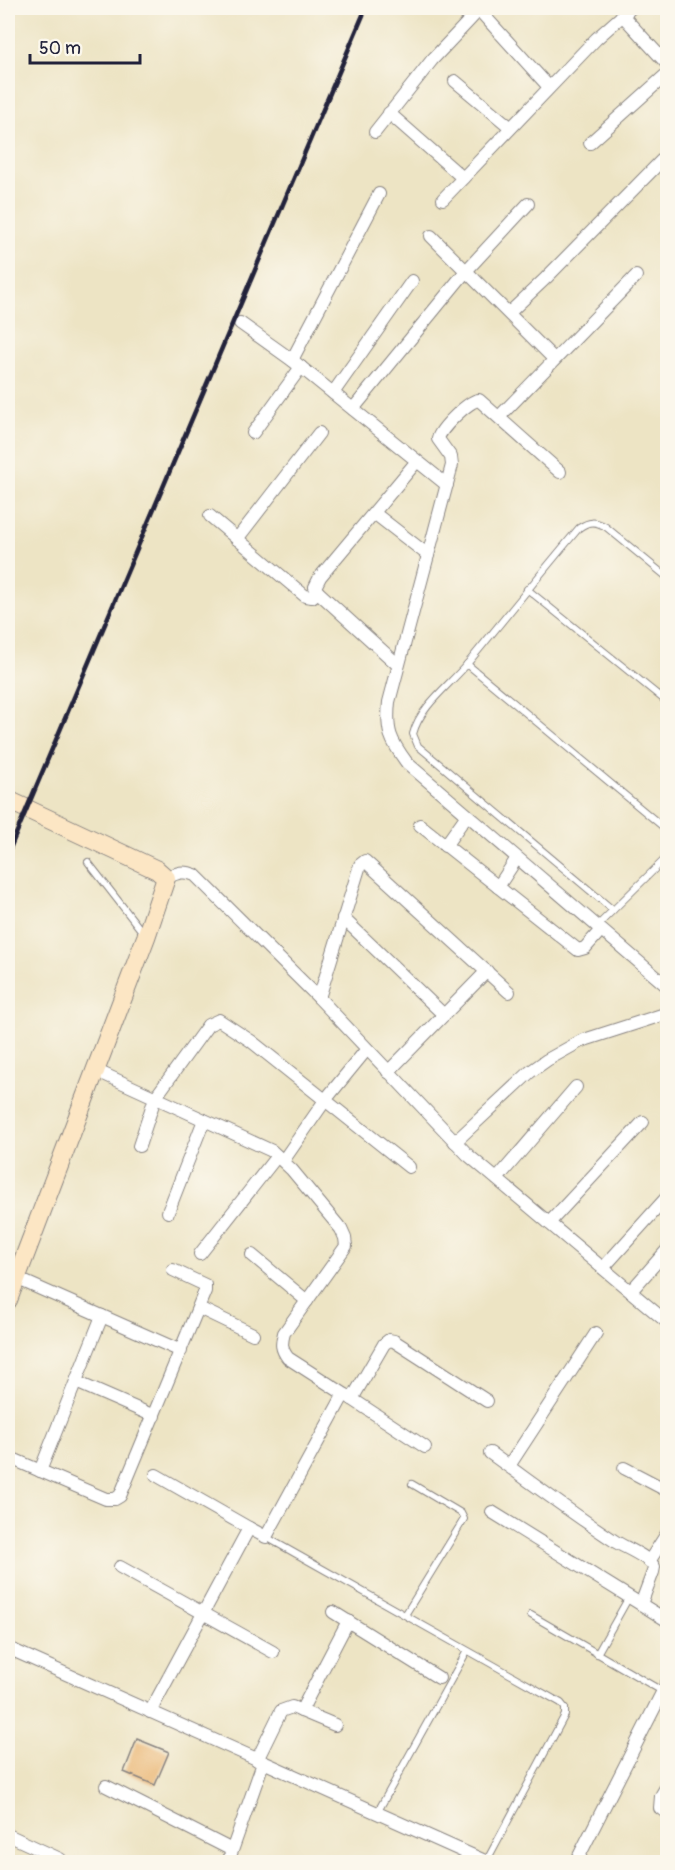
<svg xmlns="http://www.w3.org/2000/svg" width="675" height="1870" viewBox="0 0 675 1870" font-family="Pangolin,sans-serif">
  <rect width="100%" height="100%" fill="#fbf7ec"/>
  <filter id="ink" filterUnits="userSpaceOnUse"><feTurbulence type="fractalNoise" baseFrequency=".0167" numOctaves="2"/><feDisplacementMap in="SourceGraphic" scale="12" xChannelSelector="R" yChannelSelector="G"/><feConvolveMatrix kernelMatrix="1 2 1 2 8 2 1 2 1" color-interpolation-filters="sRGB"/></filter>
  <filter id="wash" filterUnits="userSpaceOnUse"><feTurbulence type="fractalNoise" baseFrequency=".008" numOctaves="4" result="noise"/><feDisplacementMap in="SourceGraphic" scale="24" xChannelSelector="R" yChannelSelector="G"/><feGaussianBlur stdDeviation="1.35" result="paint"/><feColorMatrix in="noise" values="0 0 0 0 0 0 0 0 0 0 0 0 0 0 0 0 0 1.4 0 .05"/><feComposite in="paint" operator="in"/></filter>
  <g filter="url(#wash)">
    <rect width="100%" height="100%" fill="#ede4c4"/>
    <g id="blocks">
      <polygon fill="#e9b26d" points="137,1739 169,1752 155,1785 124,1772"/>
    </g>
  </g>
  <g filter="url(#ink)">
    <use href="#blocks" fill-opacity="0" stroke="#888380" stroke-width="1.5"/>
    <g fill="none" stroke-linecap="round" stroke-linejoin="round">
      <g stroke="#888380" stroke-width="8">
        <g id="service">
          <polyline points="527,589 668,703"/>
          <polyline points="467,664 668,831"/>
          <polyline points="88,862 144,934"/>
          <path d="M613,910l-195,-164 -5,-12c7,-28 37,-49 55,-71 37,-45 73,-90 111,-135 10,-7 16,-7 27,-1l62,51"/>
          <polyline points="597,926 668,856"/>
          <polyline points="266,1537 561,1703 565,1708 565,1715 486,1862"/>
          <polyline points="405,1615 464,1519 461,1513 412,1484"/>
          <polyline points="531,1615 662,1691"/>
          <polyline points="597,1654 629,1597"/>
          <polyline points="377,1813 467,1651"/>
        </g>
      </g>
      <g stroke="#888380" stroke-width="14">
        <g id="minor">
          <polyline points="479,10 549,87"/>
          <polyline points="622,15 668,65"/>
          <polyline points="455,81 510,127"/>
          <polyline points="389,113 463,178"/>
          <polyline points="375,132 432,60 481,8"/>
          <polyline points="590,143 668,73"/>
          <polyline points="443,199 596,39 631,8"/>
          <polyline points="431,236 554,359"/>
          <polyline points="509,313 546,278 668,154"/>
          <polyline points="240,323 292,360 447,485"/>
          <polyline points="292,360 379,194"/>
          <polyline points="333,393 412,281"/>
          <polyline points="353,409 466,271 528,204"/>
          <polyline points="499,417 636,276"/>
          <polyline points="253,433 301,367"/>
          <path d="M560,472l-81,-72c-10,0 -39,29 -41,39l13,18 1,8 -63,237c-3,29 1,38 18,61l261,224"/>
          <polyline points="374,513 428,555"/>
          <polyline points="210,516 305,596 312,597 318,592"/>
          <polyline points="237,539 319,433"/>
          <polyline points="398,665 318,592 315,587 320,577 417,461"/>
          <polyline points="420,825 578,950 585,948 601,930"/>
          <polyline points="445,846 467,815"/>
          <path d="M166,878c11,-5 17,-8 29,-3l124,123 149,157 200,168"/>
          <polyline points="498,887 517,858"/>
          <polyline points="343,918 444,1015"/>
          <polyline points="319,998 360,865 365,861 509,992"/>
          <path d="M95,1070l177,81 20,19 49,59 4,9 1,8 -62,87c-3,11 -3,16 4,25l56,36 -78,143 -17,-9 -99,184"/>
          <polyline points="388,1072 487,971"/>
          <polyline points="455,1142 530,1072 547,1060 581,1041 668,1013"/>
          <polyline points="139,1146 155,1098 208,1025 219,1020 251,1041 409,1167"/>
          <polyline points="283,1161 326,1099 367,1049"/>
          <polyline points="497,1179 576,1087"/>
          <polyline points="168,1212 204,1120"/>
          <polyline points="549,1223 643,1122"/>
          <polyline points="200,1254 277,1156"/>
          <polyline points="252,1255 307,1301"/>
          <polyline points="603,1268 668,1196"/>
          <polyline points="16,1278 181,1351"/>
          <polyline points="631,1291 668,1249"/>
          <polyline points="199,1308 253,1334"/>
          <polyline points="76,1382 154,1416"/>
          <polyline points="346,1395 425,1447"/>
          <polyline points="352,1399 384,1344 389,1340 394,1341 487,1401"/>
          <path d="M490,1453c42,30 83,61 126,89 10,6 33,15 38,25l-1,5 -12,32"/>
          <polyline points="8,1457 106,1499 115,1499 120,1496 205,1291 205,1285 173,1270"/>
          <polyline points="509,1466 596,1333"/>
          <polyline points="624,1468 668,1491"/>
          <polyline points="40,1471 102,1316"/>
          <polyline points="156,1475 249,1528"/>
          <polyline points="492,1512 668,1621"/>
          <polyline points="650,1560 668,1532"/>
          <polyline points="120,1567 273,1652"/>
          <polyline points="333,1612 439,1678"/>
          <polyline points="8,1648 487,1862"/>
          <polyline points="301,1711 348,1621"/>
          <polyline points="257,1760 281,1711 292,1707 335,1725"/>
          <polyline points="668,1784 661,1796 660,1808 668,1814"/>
          <polyline points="106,1786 232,1850"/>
          <polyline points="8,1835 60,1859"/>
          <polyline points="228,1862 263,1763"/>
          <polyline points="576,1862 668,1681"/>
        </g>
      </g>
      <g stroke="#888380" stroke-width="20">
        <polyline id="secondary" points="8,800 157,870 166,878 146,937 8,1300"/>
      </g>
      <use href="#service" stroke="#fff" stroke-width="6"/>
      <use href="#minor" stroke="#fff" stroke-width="12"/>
      <use href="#secondary" stroke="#fce6c4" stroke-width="18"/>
      <polyline stroke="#22223b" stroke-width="4.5" points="8,853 366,8"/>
    </g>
  </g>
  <rect width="675" height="1870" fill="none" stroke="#fbf7ec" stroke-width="30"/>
  <path d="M30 54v9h110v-9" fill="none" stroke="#22223b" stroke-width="3"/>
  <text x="39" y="54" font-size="18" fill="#22223b" stroke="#fbf7ec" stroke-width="4.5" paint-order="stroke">50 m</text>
</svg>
